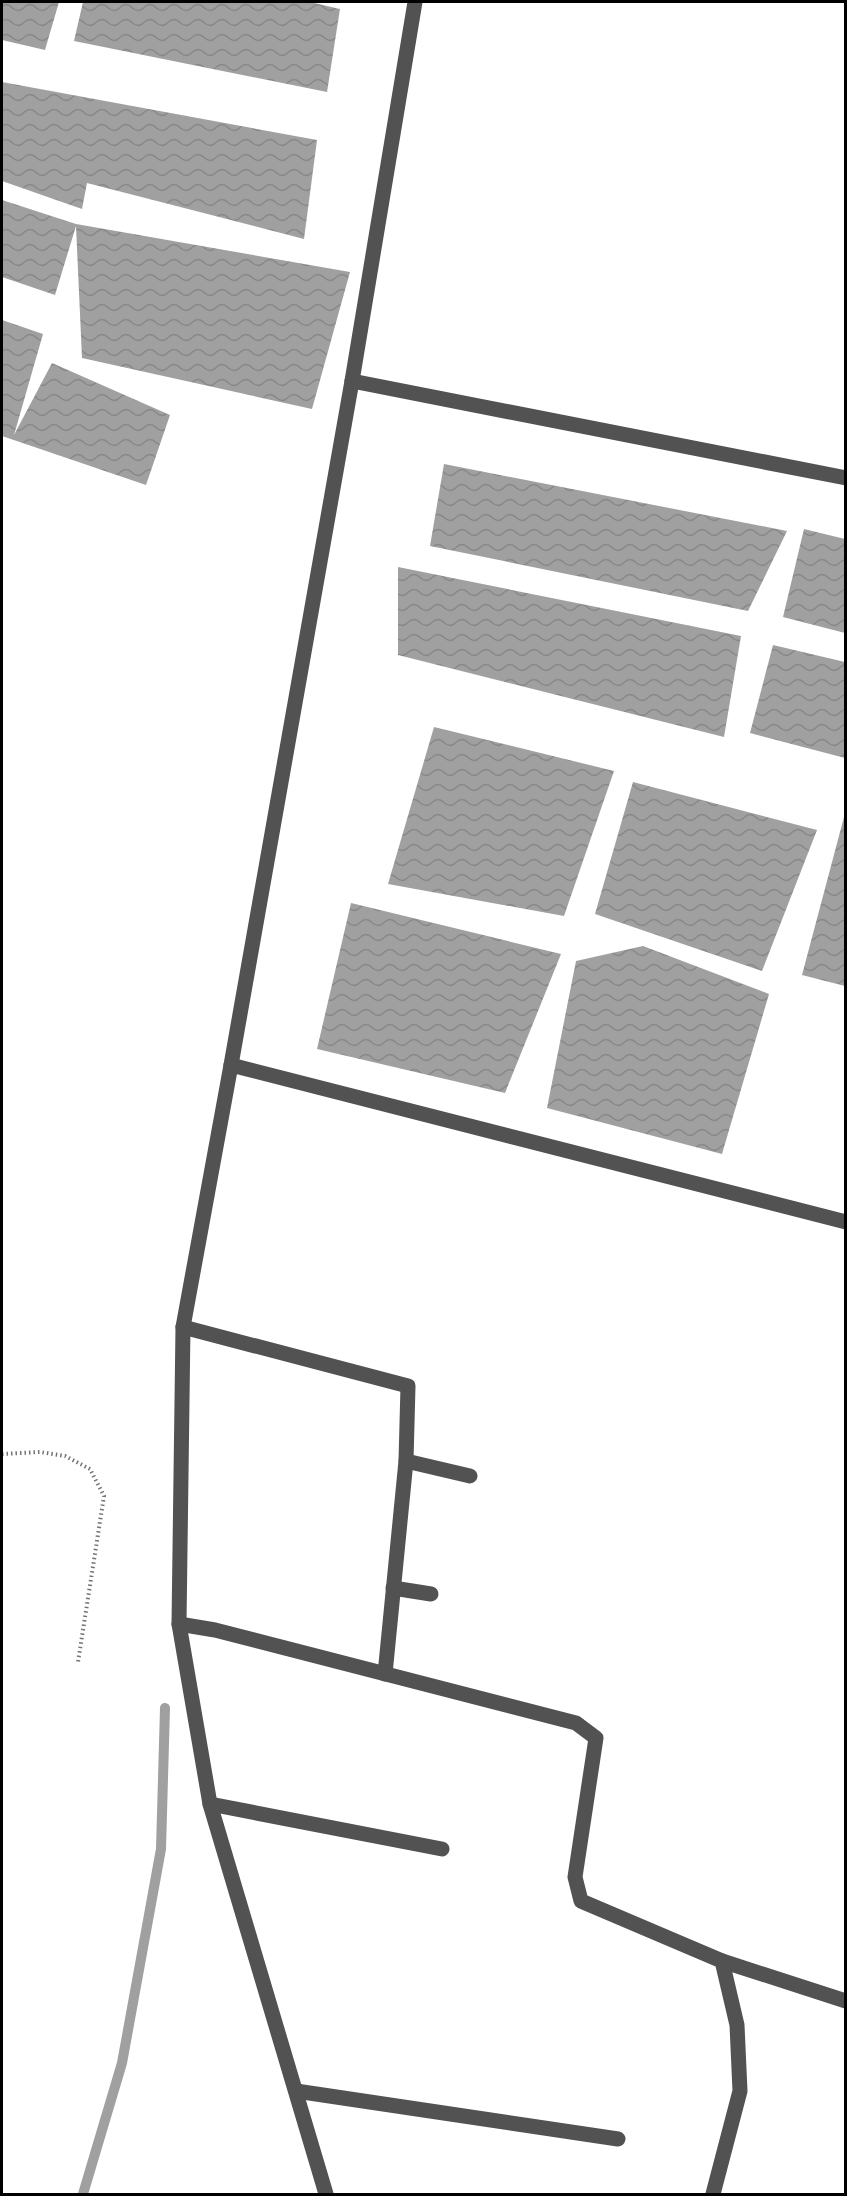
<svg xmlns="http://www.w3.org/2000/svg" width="847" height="2196" viewBox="0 0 847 2196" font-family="Montserrat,sans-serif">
  <defs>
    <pattern id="water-waves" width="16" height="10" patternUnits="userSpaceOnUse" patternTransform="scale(1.5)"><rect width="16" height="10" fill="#a0a0a0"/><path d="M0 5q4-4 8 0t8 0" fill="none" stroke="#888"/></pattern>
  </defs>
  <rect width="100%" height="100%" fill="#fff"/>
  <g fill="url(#water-waves)">
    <polygon points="2,2 59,2 45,50 2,40"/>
    <polygon points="83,2 310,2 340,9 327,92 74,41"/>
    <polygon points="2,82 317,140 304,239 87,183 82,209 2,181"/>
    <polygon points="2,200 76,224 350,272 312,409 82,358 76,226 55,295 2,277"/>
    <polygon points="2,320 43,334 14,435 52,363 170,415 146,485 2,436"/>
    <polygon points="444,464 787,531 748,611 430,546"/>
    <polygon points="804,529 845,539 845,633 783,617"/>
    <polygon points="398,567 741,636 724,737 398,655"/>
    <polygon points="773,645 845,662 845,758 750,733"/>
    <polygon points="434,727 614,771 564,916 388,884"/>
    <polygon points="633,782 817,830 762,971 595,914"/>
    <polygon points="844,817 846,817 845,986 802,975"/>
    <polygon points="351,903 561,954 505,1093 317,1049"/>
    <polygon points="643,946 769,994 722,1154 547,1108 576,961"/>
  </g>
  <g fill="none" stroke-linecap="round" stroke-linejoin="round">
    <polyline stroke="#a0a0a0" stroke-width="10" points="83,2194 122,2063 161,1849 165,1708"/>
    <polyline stroke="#747474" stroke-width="4" stroke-dasharray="1.5 3" stroke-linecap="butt" points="2,1454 40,1452 65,1456 90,1469 104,1496 78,1662"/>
    <g stroke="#525252" stroke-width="15">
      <polyline points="352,381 846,478"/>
      <polyline points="231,1065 846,1222"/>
      <polyline points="183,1327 408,1386 406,1461 385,1674"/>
      <polyline points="406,1461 470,1476"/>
      <polyline points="393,1588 431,1594"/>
      <polyline points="179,1624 215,1630 576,1723 596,1738 575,1877 581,1901 722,1961 737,2025 740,2091 713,2194"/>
      <polyline points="210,1804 442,1849"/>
      <polyline points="722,1961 846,2001"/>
      <polyline points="296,2091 618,2139"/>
      <polyline points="326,2194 210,1804 179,1624 183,1327 231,1065 352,381 415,2"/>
    </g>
  </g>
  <rect width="847" height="2196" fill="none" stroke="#000000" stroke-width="6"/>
</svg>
